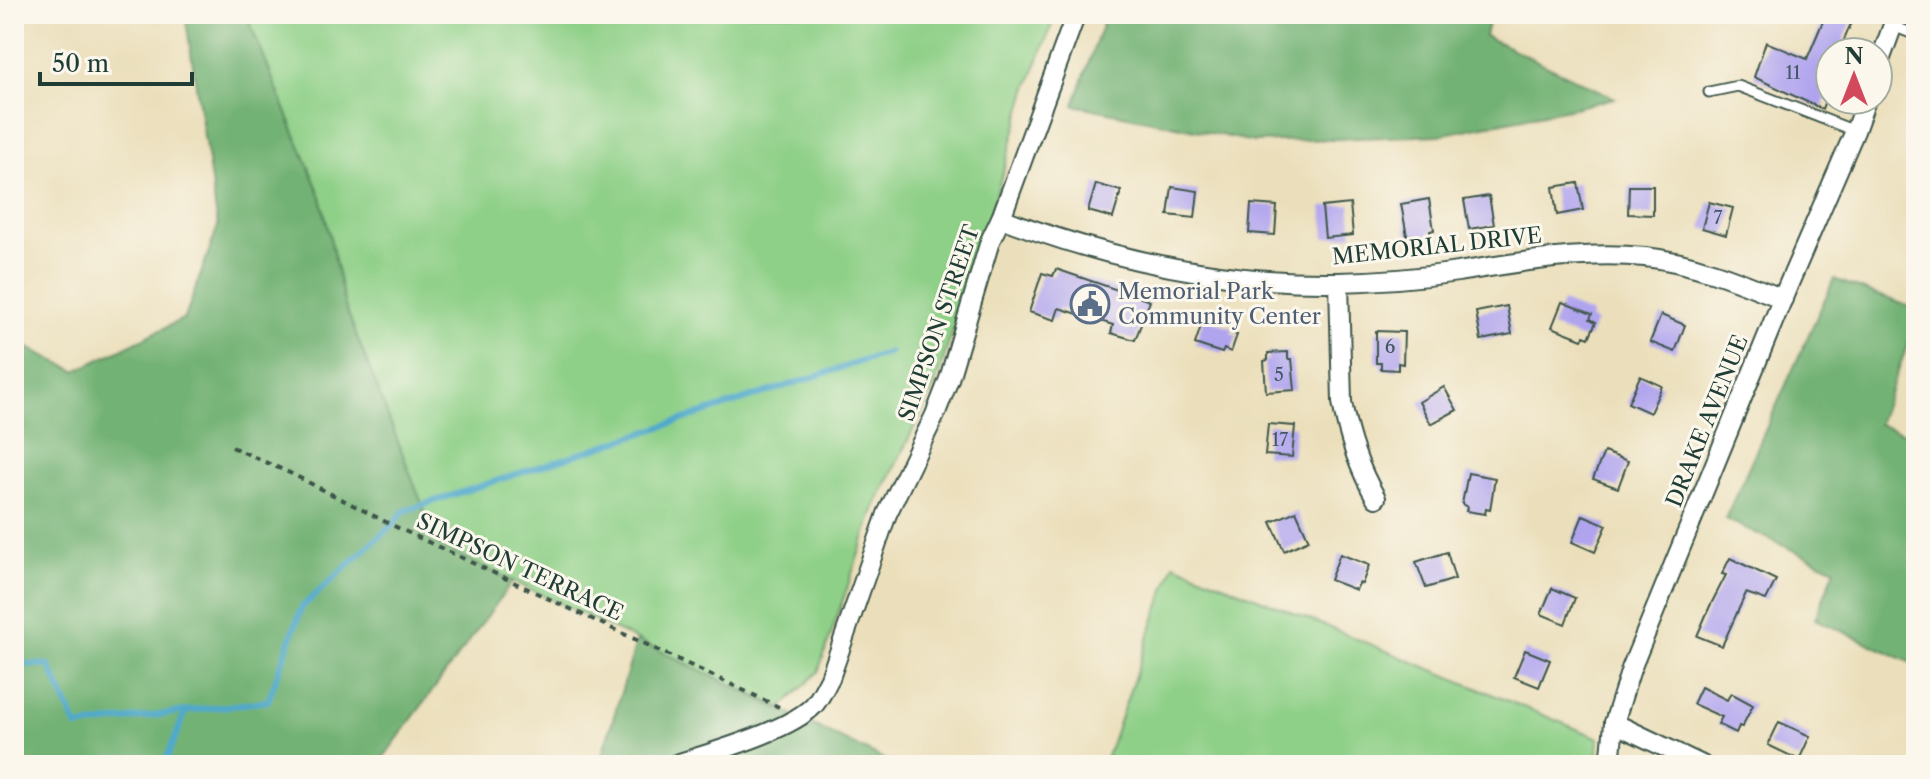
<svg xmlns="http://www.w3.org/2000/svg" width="1930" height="779" viewBox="0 0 1930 779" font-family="'Libre Caslon Text',serif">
  <rect width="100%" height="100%" fill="#fbf7ec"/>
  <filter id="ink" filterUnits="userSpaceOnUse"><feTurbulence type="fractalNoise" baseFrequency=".0125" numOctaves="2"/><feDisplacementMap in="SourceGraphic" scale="16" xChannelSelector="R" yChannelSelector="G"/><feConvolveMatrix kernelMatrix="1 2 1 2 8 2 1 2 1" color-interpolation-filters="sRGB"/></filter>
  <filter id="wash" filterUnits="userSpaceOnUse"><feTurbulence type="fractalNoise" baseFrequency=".006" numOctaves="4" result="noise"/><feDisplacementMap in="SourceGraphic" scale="32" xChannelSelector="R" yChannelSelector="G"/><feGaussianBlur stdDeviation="1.8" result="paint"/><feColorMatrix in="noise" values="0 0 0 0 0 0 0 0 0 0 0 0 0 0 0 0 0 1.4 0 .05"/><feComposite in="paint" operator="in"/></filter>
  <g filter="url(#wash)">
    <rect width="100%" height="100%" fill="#ebdfbb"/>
    <g fill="#8fd088" stroke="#57865e" stroke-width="2">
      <polygon points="246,14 1056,14 1027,90 983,239 935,385 875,507 818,672 781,708 438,546 345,306 321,197"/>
      <polygon points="1174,564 1599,738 1597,765 1104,765"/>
    </g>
    <g fill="#73b274" stroke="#497854" stroke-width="2">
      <polygon points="185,14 246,14 321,197 345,306 438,545 513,581 378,765 14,765 14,341 76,371 185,318 218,226"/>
      <polygon points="1106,14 1490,14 1485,36 1615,98 1573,108 1439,135 1254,142 1074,105"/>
      <polygon points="1834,279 1916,309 1916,322 1878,424 1916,437 1916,665 1815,619 1835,569 1725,519"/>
      <polygon points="637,640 896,765 599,765"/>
    </g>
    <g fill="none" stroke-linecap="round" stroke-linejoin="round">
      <g stroke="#4fa9cc" stroke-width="6">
        <polyline points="14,664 49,665 77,727 186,711 164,765"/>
        <polyline points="186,711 268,701 302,607 392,525 404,511 890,352"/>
      </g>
    </g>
    <g id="blocks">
      <g fill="#b0a4ee">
        <polygon points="1826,14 1855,14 1839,52 1830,52 1830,86 1822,109 1754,77 1766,42 1807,59"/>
        <polygon points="1578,183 1583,210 1557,215 1553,187"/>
        <polygon points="1096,184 1121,191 1113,218 1088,211"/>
        <polygon points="1629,186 1653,186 1653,215 1628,214"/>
        <polygon points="1172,187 1198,191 1195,218 1168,215"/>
        <polygon points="1489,196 1494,225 1469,229 1464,200"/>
        <polygon points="1429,199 1434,230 1430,231 1431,237 1414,240 1412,235 1407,236 1401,204"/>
        <polygon points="1709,202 1733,208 1726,235 1702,228"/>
        <polygon points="1251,204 1277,206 1275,235 1249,233"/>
        <polygon points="1350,204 1353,235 1325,238 1322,207"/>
        <polygon points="1056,269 1150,301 1135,340 1111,333 1113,325 1059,308 1055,320 1029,312 1042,273 1053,276"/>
        <polygon points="1562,302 1592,314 1590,319 1596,322 1589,338 1584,336 1582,339 1552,327"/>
        <polygon points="1507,306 1512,334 1481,340 1476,312"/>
        <polygon points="1661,315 1685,325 1675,352 1650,342"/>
        <polygon points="1204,317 1233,328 1231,333 1237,335 1231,352 1224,349 1222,353 1195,344"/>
        <polygon points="1376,331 1404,332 1403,364 1398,363 1398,370 1381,369 1381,363 1376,363"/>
        <polygon points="1288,352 1288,359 1292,359 1295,390 1266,392 1264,361 1268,360 1268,353"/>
        <polygon points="1640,376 1662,386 1650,413 1628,403"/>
        <polygon points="1444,387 1457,410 1431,424 1419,402"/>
        <polygon points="1268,424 1295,426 1292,457 1265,455"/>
        <polygon points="1604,452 1628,461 1618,488 1593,479"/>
        <polygon points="1468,473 1495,478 1490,510 1486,509 1485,514 1466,511 1467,507 1462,504"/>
        <polygon points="1296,511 1309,540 1284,551 1271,522"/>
        <polygon points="1583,515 1607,525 1595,552 1572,542"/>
        <polygon points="1447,552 1455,579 1426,588 1416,562"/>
        <polygon points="1340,554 1369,565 1362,584 1359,583 1356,590 1330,580"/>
        <polygon points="1730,558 1776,580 1766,600 1746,593 1722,646 1697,636 1710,606 1726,575 1722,574"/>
        <polygon points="1552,588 1575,598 1565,624 1541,614"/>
        <polygon points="1525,650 1550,660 1539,687 1514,677"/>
        <polygon points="1701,687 1727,700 1731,693 1753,705 1742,727 1739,726 1736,733 1718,724 1722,717 1693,704"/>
        <polygon points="1779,722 1810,736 1799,760 1768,745"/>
      </g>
    </g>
  </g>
  <g filter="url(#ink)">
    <use href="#blocks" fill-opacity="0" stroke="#3e5548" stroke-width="2"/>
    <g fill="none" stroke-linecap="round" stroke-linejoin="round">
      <g stroke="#3e5548" stroke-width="13">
        <g id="service">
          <polyline points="1893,26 1916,35"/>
          <polyline points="1709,92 1738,86 1855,131"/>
        </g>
      </g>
      <g stroke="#3e5548" stroke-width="22">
        <g id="minor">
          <polyline points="1878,66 1897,14"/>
          <path d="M1001,218c107,41 222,66 337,64 40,-1 81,-4 120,-10 62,-10 123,-21 187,-15 48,5 94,24 138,42"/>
          <path d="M1339,282l3,120c6,34 17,67 34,96"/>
          <polyline points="1614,723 1702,765"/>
          <path d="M674,765c35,-12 116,-34 140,-60 7,-8 11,-18 16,-27l57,-164 48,-99 14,-36 41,-138 11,-23 75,-204"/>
          <polyline points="1610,765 1614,723 1631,669 1787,288 1855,131 1866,100"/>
        </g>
      </g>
      <polyline stroke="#3e5548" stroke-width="4" stroke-dasharray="6 6" stroke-linecap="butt" points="232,447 292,474 392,525 779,707"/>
      <use href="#service" stroke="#fff" stroke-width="9"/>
      <use href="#minor" stroke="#fff" stroke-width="18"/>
    </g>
  </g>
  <defs>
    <g id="civic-ring" transform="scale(2)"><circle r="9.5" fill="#fbf7ec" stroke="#5c6f8a" stroke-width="1.5"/><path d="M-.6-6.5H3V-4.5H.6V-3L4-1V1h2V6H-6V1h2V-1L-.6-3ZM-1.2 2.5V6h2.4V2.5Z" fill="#5c6f8a"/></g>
  </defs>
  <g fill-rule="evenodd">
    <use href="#civic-ring" x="1090" y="304"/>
  </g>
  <g text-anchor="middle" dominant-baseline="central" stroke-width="6" stroke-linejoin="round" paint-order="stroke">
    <g font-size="18" fill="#435762">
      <text x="1793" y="73">11</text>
      <text x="1718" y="218">7</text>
      <text x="1390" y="347">6</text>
      <text x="1279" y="375">5</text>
      <text x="1280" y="440">17</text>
    </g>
    <g font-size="22" fill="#1f3d34" stroke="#fbf7ec">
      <text transform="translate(1437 246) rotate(-6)">MEMORIAL DRIVE</text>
      <text transform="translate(939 323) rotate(-71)">SIMPSON STREET</text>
      <text transform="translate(1707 421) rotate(-68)">DRAKE AVENUE</text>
      <text transform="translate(520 567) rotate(25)">SIMPSON TERRACE</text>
    </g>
    <g font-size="22" fill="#4e5e75" stroke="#fbf7ec" text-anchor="start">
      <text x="1118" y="291">Memorial Park<tspan x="1118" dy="25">Community Center</tspan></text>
    </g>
  </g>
  <rect width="1930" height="779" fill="none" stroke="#fbf7ec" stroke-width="48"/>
  <g transform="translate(1854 76)"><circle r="38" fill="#fbf7ec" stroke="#a3ada2" stroke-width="2"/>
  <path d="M0-6L14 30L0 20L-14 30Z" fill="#d1495b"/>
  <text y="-12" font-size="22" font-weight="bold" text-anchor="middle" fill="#1f3d34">N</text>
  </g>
  <path d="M40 72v12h152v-12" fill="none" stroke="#1f3d34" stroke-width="4"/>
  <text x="52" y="72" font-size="24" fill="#1f3d34" stroke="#fbf7ec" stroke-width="6" paint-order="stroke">50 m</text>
</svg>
